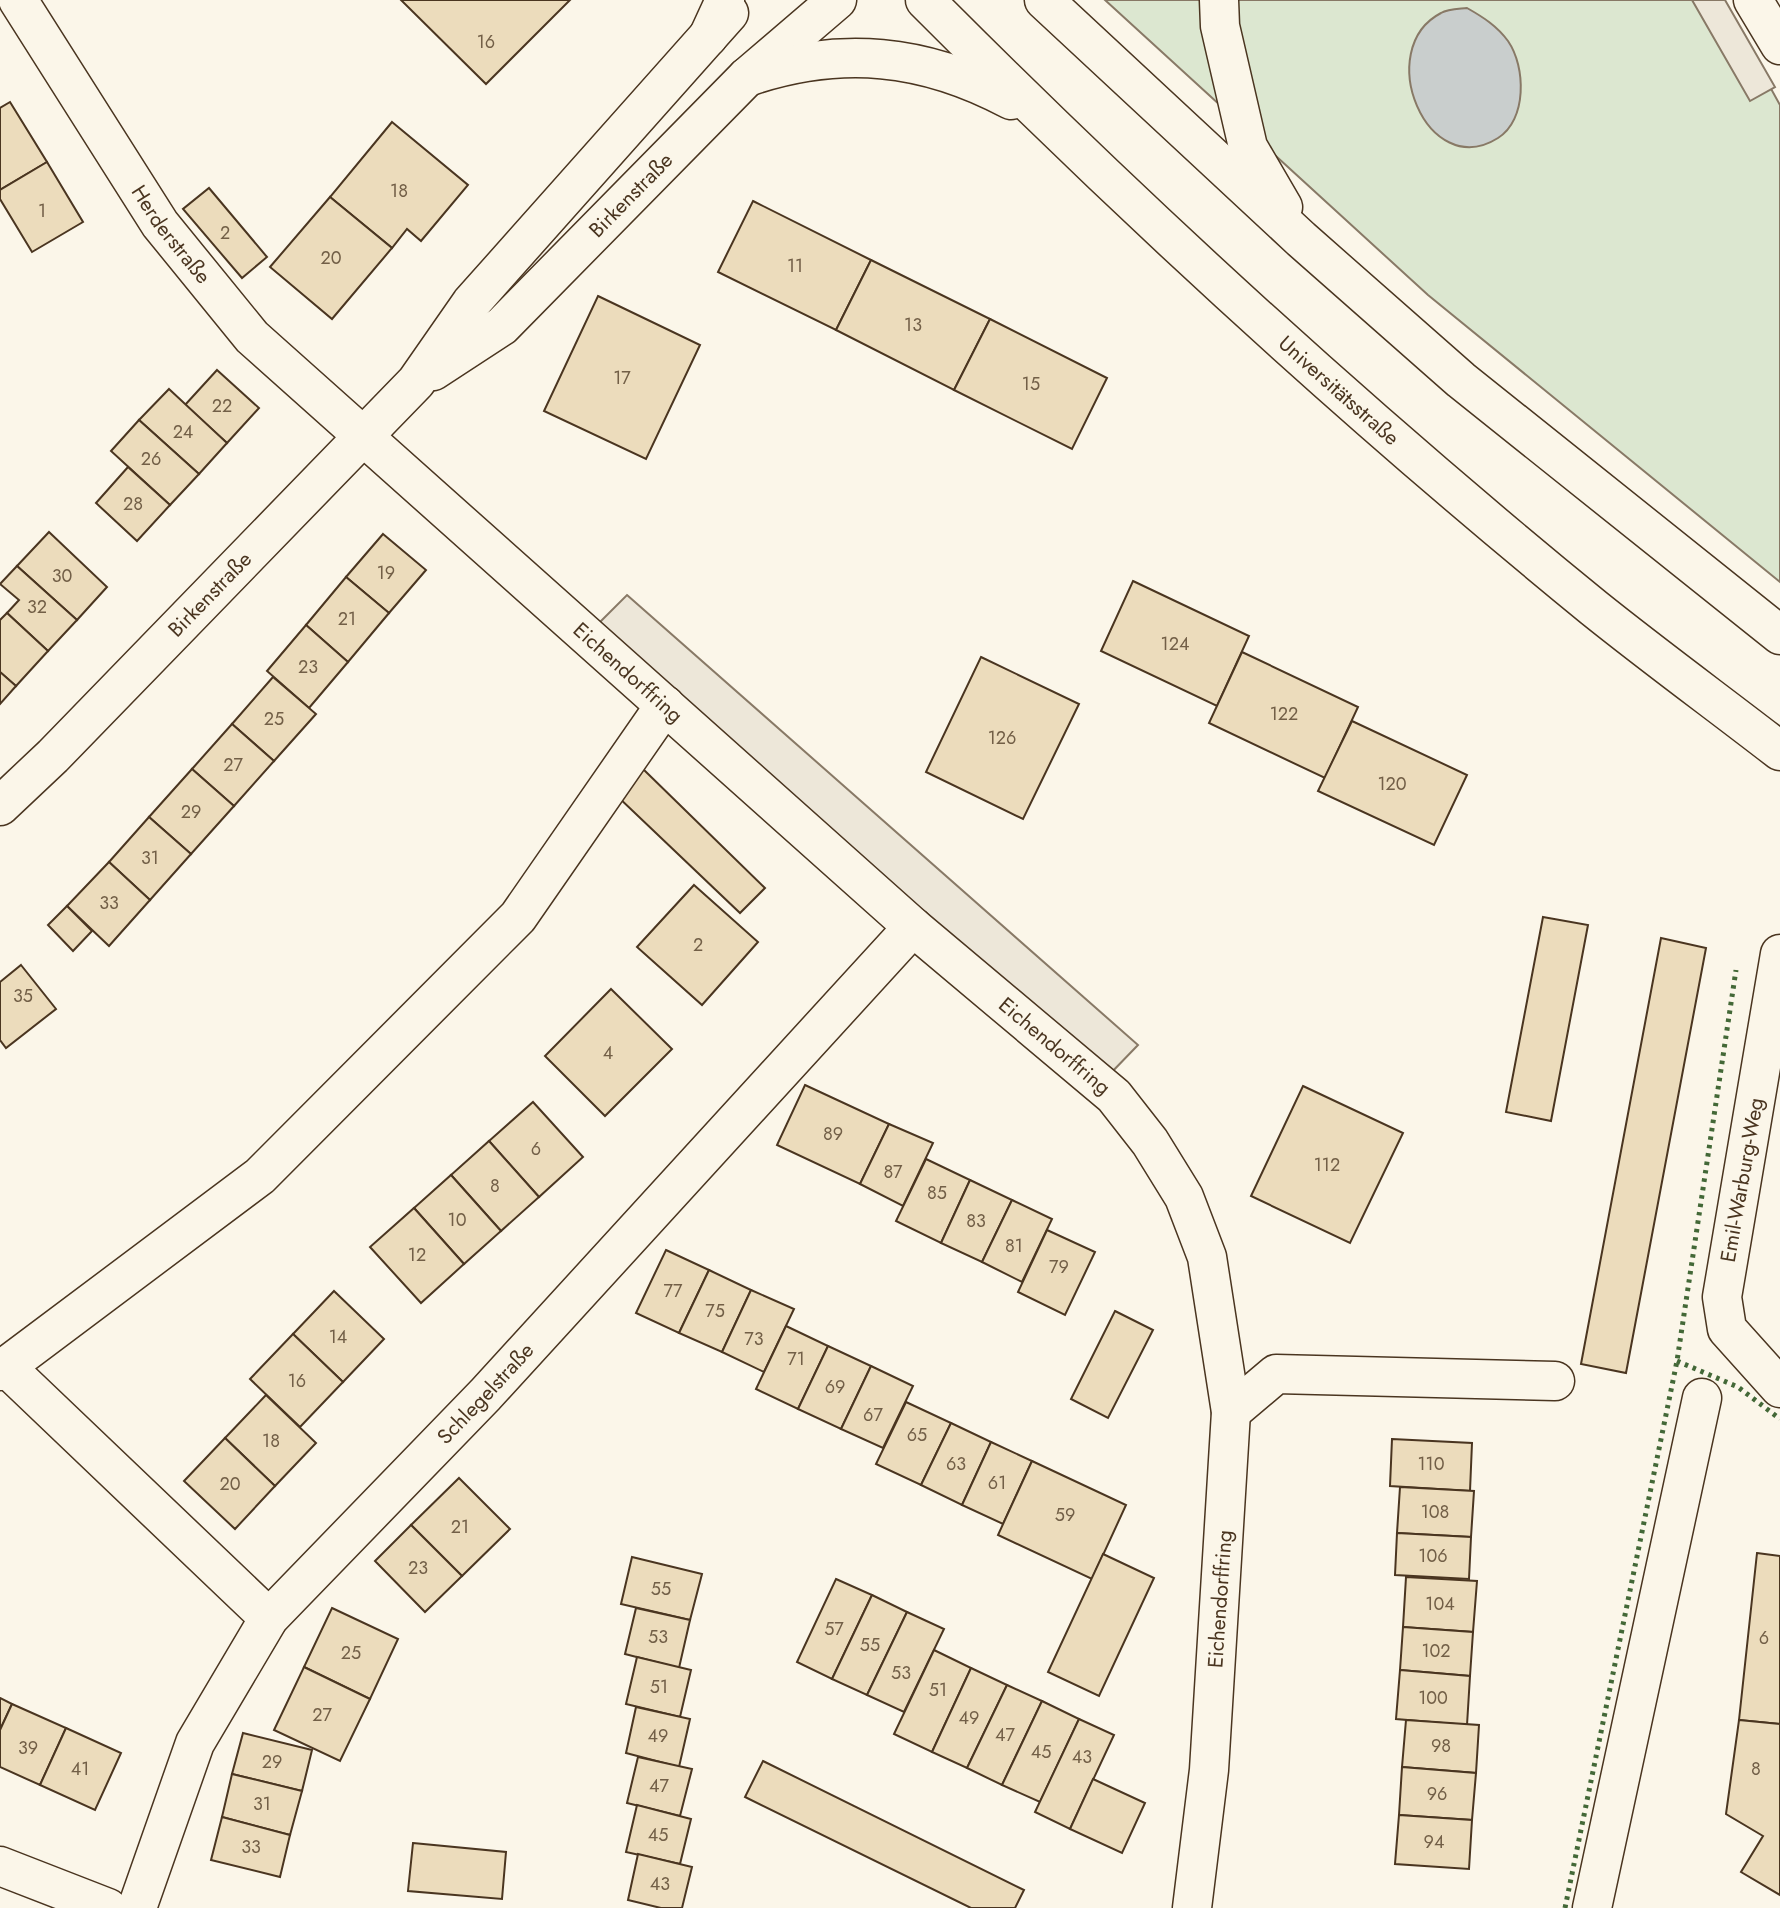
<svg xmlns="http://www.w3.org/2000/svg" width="1780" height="1908" viewBox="0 0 1780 1908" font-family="Jost,sans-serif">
  <rect width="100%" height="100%" fill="#fbf6e9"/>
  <polygon fill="#dce7d0" stroke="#887966" stroke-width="2" points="1105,0 1722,0 1780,105 1780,582 1428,295"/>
  <g fill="#ede7d9" stroke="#887966" stroke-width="2">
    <polygon points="1692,0 1725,0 1775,87 1750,101"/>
    <polygon points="627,595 1138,1045 1107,1077 596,626"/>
  </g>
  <path fill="#c9cecd" stroke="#887966" stroke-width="2" d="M1467,8c16,9 30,18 41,33 18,26 19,79 -10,97 -71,45 -126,-89 -57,-125 7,-4 18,-4 26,-5z"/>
  <g fill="#ecdcbc" stroke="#4a3520" stroke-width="2">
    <polygon points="401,0 570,0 486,84"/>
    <polygon points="10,102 47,162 0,190 0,108"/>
    <polygon points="392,122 468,185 421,241 407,229 392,248 330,197"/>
    <polygon points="47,162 83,222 32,252 0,199 0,190"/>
    <polygon points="209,188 267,257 242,278 183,209"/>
    <polygon points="330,197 392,248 332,319 270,267"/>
    <polygon points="753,201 871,260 836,330 718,272"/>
    <polygon points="871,260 990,319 954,390 836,330"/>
    <polygon points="598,296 700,345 646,459 544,411"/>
    <polygon points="990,319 1107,378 1072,449 954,390"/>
    <polygon points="217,370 259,408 227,443 185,405"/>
    <polygon points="169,389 227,443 199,474 139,420"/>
    <polygon points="139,420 199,474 170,505 111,451"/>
    <polygon points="128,467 170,505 137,541 96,503"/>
    <polygon points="49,532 107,587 77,620 17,566"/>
    <polygon points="383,534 426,570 389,613 346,577"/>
    <polygon points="17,566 77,620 48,651 7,613 19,600 0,584"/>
    <polygon points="346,577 389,613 348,662 306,625"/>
    <polygon points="1133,581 1249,636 1217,706 1101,651"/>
    <polygon points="7,613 48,651 16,686 0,672 0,620"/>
    <polygon points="306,625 348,662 309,708 267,671"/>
    <polygon points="1242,652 1358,707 1325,778 1209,723"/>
    <polygon points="981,657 1079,704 1023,819 926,772"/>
    <polygon points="0,672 16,686 0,704"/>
    <polygon points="273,677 316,714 274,761 232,724"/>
    <polygon points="1352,721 1467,775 1434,845 1318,791"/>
    <polygon points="232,724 274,761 234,806 192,769"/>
    <polygon points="642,768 765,888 740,913 616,795"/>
    <polygon points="192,769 234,806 191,854 149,817"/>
    <polygon points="149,817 191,854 150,900 109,862"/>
    <polygon points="109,862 150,900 109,946 67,906"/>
    <polygon points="694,885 758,942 702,1005 637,947"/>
    <polygon points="67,906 92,931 73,951 48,925"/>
    <polygon points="1543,917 1588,925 1551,1121 1506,1112"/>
    <polygon points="1661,938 1706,948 1626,1373 1581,1364"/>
    <polygon points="21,965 56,1009 6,1048 0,1040 0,982"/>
    <polygon points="611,989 672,1049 605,1116 545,1056"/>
    <polygon points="805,1085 889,1124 860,1184 777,1145"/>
    <polygon points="1303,1086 1403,1133 1350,1243 1251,1196"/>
    <polygon points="533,1102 583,1157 539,1197 489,1141"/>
    <polygon points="889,1124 933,1143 903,1206 860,1184"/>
    <polygon points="489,1141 539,1197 501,1231 451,1175"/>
    <polygon points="926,1159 970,1180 941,1243 896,1221"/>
    <polygon points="451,1175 501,1231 464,1264 414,1208"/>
    <polygon points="970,1180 1012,1200 982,1262 941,1243"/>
    <polygon points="1012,1200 1052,1219 1022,1282 982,1262"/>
    <polygon points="414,1208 464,1264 421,1303 370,1247"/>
    <polygon points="1047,1230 1095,1252 1065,1315 1018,1292"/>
    <polygon points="666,1250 709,1270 679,1333 636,1313"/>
    <polygon points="709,1270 751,1290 722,1352 679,1333"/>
    <polygon points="751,1290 794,1309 764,1372 722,1352"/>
    <polygon points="334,1291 384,1339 343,1382 293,1334"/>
    <polygon points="1115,1311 1153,1330 1108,1418 1071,1399"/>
    <polygon points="786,1326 828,1346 798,1409 756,1389"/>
    <polygon points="293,1334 343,1382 300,1427 250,1379"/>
    <polygon points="828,1346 871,1366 841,1429 798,1409"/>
    <polygon points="871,1366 913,1386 883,1448 841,1429"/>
    <polygon points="266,1395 316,1443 275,1486 225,1438"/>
    <polygon points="906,1402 951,1423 921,1485 876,1464"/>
    <polygon points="951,1423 991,1442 962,1505 921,1485"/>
    <polygon points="225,1438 275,1486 235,1529 184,1481"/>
    <polygon points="1392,1439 1472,1443 1470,1491 1390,1486"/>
    <polygon points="991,1442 1032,1461 1003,1524 962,1505"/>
    <polygon points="1032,1461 1126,1505 1092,1579 998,1535"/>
    <polygon points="459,1478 510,1529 462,1576 411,1525"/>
    <polygon points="1400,1487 1474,1491 1471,1537 1397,1533"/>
    <polygon points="411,1525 462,1576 425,1612 375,1561"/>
    <polygon points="1397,1533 1471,1537 1469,1579 1395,1575"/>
    <polygon points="1757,1553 1780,1556 1780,1724 1739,1720"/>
    <polygon points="1103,1554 1154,1578 1099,1696 1048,1672"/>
    <polygon points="632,1557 702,1574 690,1620 621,1604"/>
    <polygon points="1406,1577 1477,1581 1473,1632 1403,1627"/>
    <polygon points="836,1579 872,1595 832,1679 797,1662"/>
    <polygon points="872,1595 907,1612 867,1695 832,1679"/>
    <polygon points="332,1608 398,1639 370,1699 304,1667"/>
    <polygon points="636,1608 690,1620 679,1668 625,1654"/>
    <polygon points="907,1612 944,1629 904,1712 867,1695"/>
    <polygon points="1403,1627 1473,1632 1470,1676 1400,1670"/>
    <polygon points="934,1650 971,1668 932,1752 894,1734"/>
    <polygon points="637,1657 691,1670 680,1717 626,1704"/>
    <polygon points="304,1667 370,1699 340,1761 274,1730"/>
    <polygon points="971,1668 1007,1685 967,1768 932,1752"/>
    <polygon points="1400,1670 1470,1676 1467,1725 1396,1719"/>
    <polygon points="1007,1685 1042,1701 1002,1785 967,1768"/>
    <polygon points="0,1698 12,1704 0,1730"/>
    <polygon points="1042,1701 1079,1719 1040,1802 1002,1785"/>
    <polygon points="12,1704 66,1728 40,1785 0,1767 0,1730"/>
    <polygon points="636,1707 690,1719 679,1767 626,1753"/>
    <polygon points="1079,1719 1114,1735 1070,1829 1035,1812"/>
    <polygon points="1406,1720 1479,1725 1476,1773 1402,1767"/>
    <polygon points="1739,1720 1780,1724 1780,1895 1741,1872 1763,1836 1726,1814"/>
    <polygon points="66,1728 121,1753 95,1810 40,1785"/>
    <polygon points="243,1733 312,1750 302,1791 232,1774"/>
    <polygon points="638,1757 692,1769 680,1816 627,1803"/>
    <polygon points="763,1761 1024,1890 1015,1908 971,1908 745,1797"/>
    <polygon points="1402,1767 1476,1773 1472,1820 1399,1815"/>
    <polygon points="232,1774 302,1791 290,1835 222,1817"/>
    <polygon points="1093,1779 1145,1803 1122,1853 1070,1829"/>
    <polygon points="637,1805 691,1819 680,1864 626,1852"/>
    <polygon points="1399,1815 1472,1820 1469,1869 1395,1864"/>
    <polygon points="222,1817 290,1835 280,1877 211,1860"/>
    <polygon points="413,1843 506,1852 502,1899 408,1891"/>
    <polygon points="638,1854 692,1867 682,1908 661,1908 628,1900"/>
  </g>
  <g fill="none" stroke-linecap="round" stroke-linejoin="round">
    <g stroke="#4a3520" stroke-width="41">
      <g id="minor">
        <path id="s1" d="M18,0l142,224 92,113 661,590 201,169 36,46 34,55 23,60 24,155 -22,358 -17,138"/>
        <polyline points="1753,0 1780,45"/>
        <path id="s2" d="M433,371l69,-45 245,-249 90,-77"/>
        <path id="s3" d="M0,806l53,-50 363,-374 55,-79 258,-290"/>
        <polyline points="1780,954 1722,1297 1727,1329 1780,1388"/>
        <polyline points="6,1367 269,1618"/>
        <polyline points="0,1371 260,1176 518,917 665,705"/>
        <polyline points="1231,1412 1276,1374 1555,1381"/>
        <polyline points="0,1866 108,1908"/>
        <path id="s4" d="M137,1908l58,-165 74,-125 216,-223 428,-468"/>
        <polyline points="1592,1908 1702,1398"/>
      </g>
    </g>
    <g stroke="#4a3520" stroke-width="41">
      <g id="major">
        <path id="s5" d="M925,0c213,214 435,417 669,608 61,49 124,95 186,143"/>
        <polyline points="1044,0 1301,239 1461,380 1780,635"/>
        <polyline points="1219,0 1220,26 1248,147 1283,207"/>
        <polyline points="708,37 725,0"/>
        <path d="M747,77c94,-32 178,-23 264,23"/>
      </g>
    </g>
    <use href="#minor" stroke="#fbf6e9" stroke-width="38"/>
    <use href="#major" stroke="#fbf6e9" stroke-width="38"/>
    <g stroke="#436837" stroke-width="5" stroke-dasharray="3.5 5" stroke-linecap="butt">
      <polyline points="1677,1361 1738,1387 1780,1419"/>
      <polyline points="1565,1908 1677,1361 1736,970"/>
    </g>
  </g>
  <g text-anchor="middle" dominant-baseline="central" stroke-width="5" stroke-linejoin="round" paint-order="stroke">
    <g font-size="18" fill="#725f47">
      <text x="486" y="42">16</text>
      <text x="399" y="191">18</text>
      <text x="42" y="211">1</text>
      <text x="225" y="233">2</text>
      <text x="331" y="258">20</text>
      <text x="795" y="266">11</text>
      <text x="913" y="325">13</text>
      <text x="622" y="378">17</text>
      <text x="1031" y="384">15</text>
      <text x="222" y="406">22</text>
      <text x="183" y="432">24</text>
      <text x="151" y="459">26</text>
      <text x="133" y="504">28</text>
      <text x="386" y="573">19</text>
      <text x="62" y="576">30</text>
      <text x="37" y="607">32</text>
      <text x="347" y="619">21</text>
      <text x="1175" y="644">124</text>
      <text x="308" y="667">23</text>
      <text x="1284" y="714">122</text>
      <text x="274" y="719">25</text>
      <text x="1002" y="738">126</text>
      <text x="233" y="765">27</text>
      <text x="1392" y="784">120</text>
      <text x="191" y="812">29</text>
      <text x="150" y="858">31</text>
      <text x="109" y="903">33</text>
      <text x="698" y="945">2</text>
      <text x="23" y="996">35</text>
      <text x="608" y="1053">4</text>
      <text x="833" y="1134">89</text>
      <text x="536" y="1149">6</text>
      <text x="1327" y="1165">112</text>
      <text x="893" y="1172">87</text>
      <text x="495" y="1186">8</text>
      <text x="937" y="1193">85</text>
      <text x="457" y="1220">10</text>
      <text x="976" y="1221">83</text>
      <text x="1014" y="1246">81</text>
      <text x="417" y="1255">12</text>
      <text x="1059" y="1267">79</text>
      <text x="673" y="1291">77</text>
      <text x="715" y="1311">75</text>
      <text x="338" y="1337">14</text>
      <text x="754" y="1339">73</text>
      <text x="796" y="1359">71</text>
      <text x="297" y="1381">16</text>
      <text x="835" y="1387">69</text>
      <text x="873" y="1415">67</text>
      <text x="917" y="1435">65</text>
      <text x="271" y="1441">18</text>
      <text x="956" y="1464">63</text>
      <text x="1431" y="1464">110</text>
      <text x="997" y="1483">61</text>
      <text x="230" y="1484">20</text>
      <text x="1435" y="1512">108</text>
      <text x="1065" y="1515">59</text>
      <text x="460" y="1527">21</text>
      <text x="1433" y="1556">106</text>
      <text x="418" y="1568">23</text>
      <text x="661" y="1589">55</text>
      <text x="1440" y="1604">104</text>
      <text x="834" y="1629">57</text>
      <text x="658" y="1637">53</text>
      <text x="1764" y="1638">6</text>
      <text x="870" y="1645">55</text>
      <text x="1436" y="1651">102</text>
      <text x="351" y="1653">25</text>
      <text x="901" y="1673">53</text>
      <text x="659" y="1687">51</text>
      <text x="938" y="1690">51</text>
      <text x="1433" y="1698">100</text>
      <text x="322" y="1715">27</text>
      <text x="969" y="1718">49</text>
      <text x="1005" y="1735">47</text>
      <text x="658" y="1736">49</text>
      <text x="1441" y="1746">98</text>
      <text x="28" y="1748">39</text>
      <text x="1041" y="1752">45</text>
      <text x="1082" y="1757">43</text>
      <text x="272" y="1762">29</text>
      <text x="80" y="1769">41</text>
      <text x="1756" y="1769">8</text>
      <text x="659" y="1786">47</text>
      <text x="1437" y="1794">96</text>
      <text x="262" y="1804">31</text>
      <text x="658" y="1835">45</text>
      <text x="1434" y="1842">94</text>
      <text x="251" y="1847">33</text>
      <text x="660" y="1884">43</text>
    </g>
    <g font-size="21" fill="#4a3520" stroke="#fbf6e9">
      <text stroke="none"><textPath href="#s2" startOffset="266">Birkenstraße</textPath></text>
      <text stroke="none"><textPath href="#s1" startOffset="280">Herderstraße</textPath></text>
      <text stroke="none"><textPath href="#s5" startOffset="569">Universitätsstraße</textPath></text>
      <text stroke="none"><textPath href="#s3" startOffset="298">Birkenstraße</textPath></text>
      <text stroke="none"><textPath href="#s1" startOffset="915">Eichendorffring</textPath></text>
      <text stroke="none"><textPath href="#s1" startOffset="1482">Eichendorffring</textPath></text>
      <text transform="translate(1742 1180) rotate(-80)">Emil-Warburg-Weg</text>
      <text stroke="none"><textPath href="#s4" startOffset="632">Schlegelstraße</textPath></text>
      <text transform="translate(1220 1599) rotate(-86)">Eichendorffring</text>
    </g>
  </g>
</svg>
